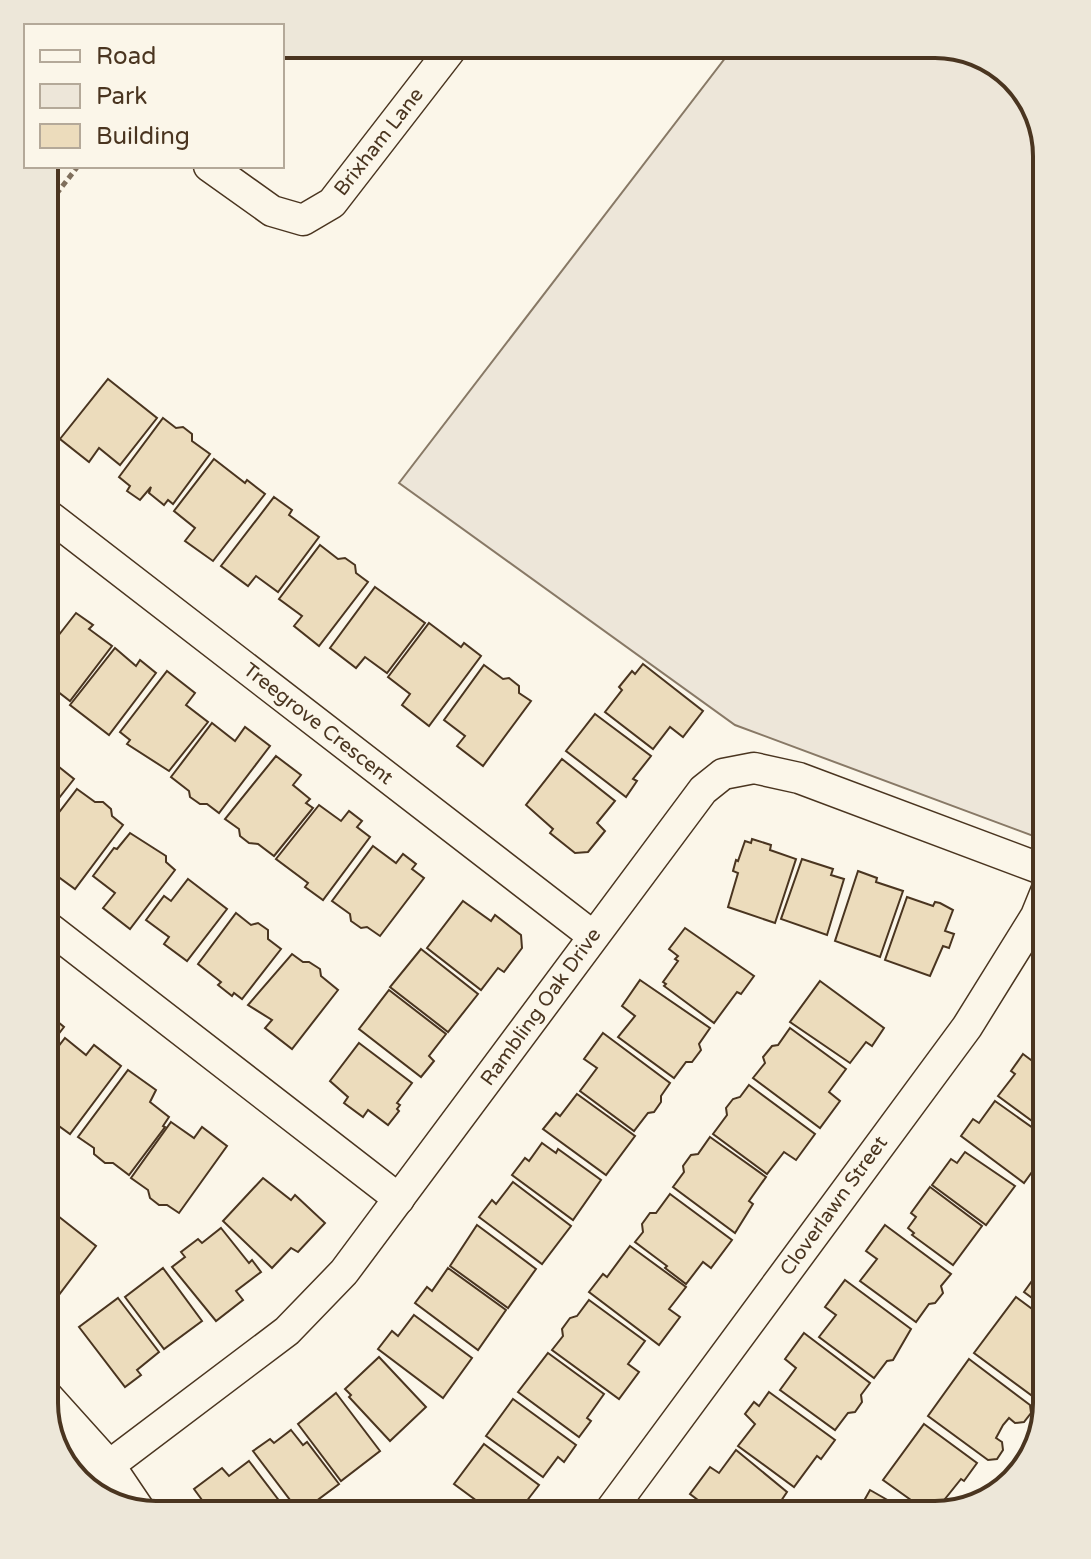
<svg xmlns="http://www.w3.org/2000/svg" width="1091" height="1559" viewBox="0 0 1091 1559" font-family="'Varela Round',sans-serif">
  <rect width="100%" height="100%" fill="#fbf6e9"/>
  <polygon fill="#ede6d9" stroke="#887966" stroke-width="2" points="736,44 942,44 992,59 1032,100 1047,156 1047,841 735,725 399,483"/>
  <g fill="#ecdcbc" stroke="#4a3520" stroke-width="2">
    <polygon points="108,379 157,418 120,465 99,448 89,462 60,439"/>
    <polygon points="163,418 176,428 183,427 192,434 192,441 210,454 173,504 168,500 164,505 149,493 151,487 140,500 127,491 130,486 119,477"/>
    <polygon points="214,459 245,483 247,480 265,494 213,561 185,541 195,528 174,511"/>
    <polygon points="274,497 292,510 289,515 319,537 278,592 256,576 248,586 221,566"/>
    <polygon points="320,545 338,559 345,558 355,565 356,573 368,582 319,646 294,626 302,616 279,599"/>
    <polygon points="375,587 425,623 387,673 365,657 356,668 330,648"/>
    <polygon points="76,613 93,625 89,629 112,646 70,701 44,681 44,654"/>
    <polygon points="429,623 461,647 464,643 481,656 429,726 402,705 410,694 388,677"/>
    <polygon points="115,648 136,666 140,660 156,673 109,735 70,705"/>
    <polygon points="643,664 703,711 683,737 670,727 653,749 605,712 622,690 619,687 632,671 635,674"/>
    <polygon points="484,665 503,679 509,678 519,686 519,693 531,701 483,766 457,746 465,736 444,720"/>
    <polygon points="167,671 195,693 186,705 208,722 169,771 127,744 130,740 120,732"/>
    <polygon points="595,714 651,756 633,779 637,781 626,797 566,751"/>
    <polygon points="212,723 235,741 245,727 270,746 219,813 207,804 200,804 190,797 189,791 171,777"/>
    <polygon points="44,755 74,779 44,817"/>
    <polygon points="276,756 301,775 293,785 310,799 306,803 313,808 274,856 258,844 249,843 240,836 239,829 225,819"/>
    <polygon points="562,759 615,801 597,823 605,831 588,852 575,853 550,833 553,829 526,805"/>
    <polygon points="77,789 95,802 103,802 111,809 112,816 123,825 75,889 49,870 58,858 44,847 44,832"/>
    <polygon points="319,805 341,821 349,811 362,821 357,827 370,837 323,900 305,887 308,883 276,859"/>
    <polygon points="130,833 166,856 166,862 175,870 130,929 103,908 115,893 93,876 114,848 117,849"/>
    <polygon points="752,839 771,845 770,850 796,859 775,923 728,907 738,873 733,871 736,860 738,861 745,841 751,843"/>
    <polygon points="373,846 396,863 403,854 416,864 412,869 424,878 380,936 367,927 361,928 351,921 350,914 332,901"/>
    <polygon points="802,859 833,869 831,875 844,879 827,935 781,919"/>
    <polygon points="858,871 877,878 876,882 903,891 880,957 835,941"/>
    <polygon points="188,879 227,909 187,961 164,944 169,937 146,920 164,896 171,901"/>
    <polygon points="907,897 933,906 935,902 940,903 953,910 945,931 954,934 949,948 943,946 930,976 885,960"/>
    <polygon points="463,901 491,921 495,915 521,935 522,948 504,972 498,968 481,990 427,948"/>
    <polygon points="236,913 251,925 258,923 268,930 268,939 281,949 242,999 234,993 232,996 218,985 221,982 198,964"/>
    <polygon points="685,928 754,976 741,994 737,992 714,1023 664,986 666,984 663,982 678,961 675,959 678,956 669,949"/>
    <polygon points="421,949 478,994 448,1032 390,987"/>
    <polygon points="292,954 303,962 309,962 320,969 321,976 338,990 292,1049 265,1028 272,1020 248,1005"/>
    <polygon points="640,980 710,1028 699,1044 701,1050 692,1062 686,1062 674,1078 618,1037 635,1016 622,1006"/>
    <polygon points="820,981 884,1028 872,1046 866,1042 850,1063 790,1022"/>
    <polygon points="389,990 446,1034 429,1056 434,1061 421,1077 359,1029"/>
    <polygon points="44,1009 50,1014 50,1020 52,1017 64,1027 54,1040 57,1043 44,1059"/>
    <polygon points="790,1028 846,1069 829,1092 840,1101 820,1128 753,1078 765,1063 763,1057 772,1046 778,1045"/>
    <polygon points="603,1033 670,1083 661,1096 661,1102 654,1112 648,1113 634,1131 580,1091 597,1068 584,1059"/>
    <polygon points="65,1038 86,1055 94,1045 121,1066 70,1134 52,1121 55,1117 44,1109 44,1065"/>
    <polygon points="359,1043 412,1083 397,1103 400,1105 397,1109 399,1111 388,1125 368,1110 363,1117 344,1103 348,1097 330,1081"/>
    <polygon points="1023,1054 1047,1072 1047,1132 998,1096 1015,1074 1011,1071"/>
    <polygon points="128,1070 156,1090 150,1102 169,1117 163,1126 165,1127 129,1175 113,1163 105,1163 94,1154 94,1148 78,1137"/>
    <polygon points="749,1085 815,1134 796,1160 784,1152 767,1174 713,1134 727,1115 726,1108 733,1099 740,1097"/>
    <polygon points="577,1094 635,1136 606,1175 543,1129 556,1113 560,1116"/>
    <polygon points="995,1101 1047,1138 1047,1151 1024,1183 961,1136 973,1119 979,1123"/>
    <polygon points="171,1122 194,1138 202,1127 227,1146 179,1213 167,1205 159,1205 150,1198 148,1190 131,1178"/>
    <polygon points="710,1137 766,1177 749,1201 753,1204 735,1233 673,1187 684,1172 683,1166 691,1155 698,1154"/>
    <polygon points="542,1143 556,1153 558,1149 601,1180 573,1220 512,1175 525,1158 529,1161"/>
    <polygon points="965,1152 1015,1186 986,1225 932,1185 951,1159 957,1163"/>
    <polygon points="263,1178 291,1200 295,1195 325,1223 298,1252 291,1248 272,1268 223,1221"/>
    <polygon points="513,1182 571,1226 542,1264 479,1217 492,1200 496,1204"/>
    <polygon points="930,1187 982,1226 953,1265 912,1235 914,1233 908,1228 916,1217 911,1213"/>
    <polygon points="670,1194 732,1240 711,1268 703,1262 686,1284 665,1268 667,1266 635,1242 643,1232 642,1224 650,1213 656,1213"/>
    <polygon points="58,1216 96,1246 49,1308 44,1304 44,1234"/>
    <polygon points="477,1225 536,1269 508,1308 450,1266"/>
    <polygon points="885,1225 951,1274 941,1286 943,1293 935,1303 929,1304 916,1322 860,1281 877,1259 866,1251"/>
    <polygon points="221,1228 249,1263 252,1260 261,1272 236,1291 243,1300 216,1321 172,1267 185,1257 181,1252 198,1239 202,1243"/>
    <polygon points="630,1246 686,1287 669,1309 680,1317 659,1345 589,1292 603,1274 607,1277"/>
    <polygon points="1047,1260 1047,1309 1024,1292"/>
    <polygon points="163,1268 202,1321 164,1349 125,1297"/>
    <polygon points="448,1268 506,1310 478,1350 415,1303 427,1287 432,1291"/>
    <polygon points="845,1280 911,1329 893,1360 887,1361 874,1378 819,1337 836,1315 825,1307"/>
    <polygon points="1016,1297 1047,1320 1047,1367 1041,1374 1044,1377 1031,1395 974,1353"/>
    <polygon points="118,1298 159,1352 137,1370 141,1375 125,1387 79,1327"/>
    <polygon points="589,1300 645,1341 628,1364 639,1372 619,1399 552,1350 563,1336 562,1329 570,1318 577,1316"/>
    <polygon points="414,1315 472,1358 443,1398 378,1349 392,1331 398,1336"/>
    <polygon points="804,1333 870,1383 861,1395 862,1402 855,1412 848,1413 835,1430 780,1390 796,1368 785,1359"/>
    <polygon points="548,1353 604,1394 587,1418 591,1421 579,1437 518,1392"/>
    <polygon points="379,1357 426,1407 390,1441 349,1397 351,1395 345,1389"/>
    <polygon points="969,1359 1030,1405 1031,1413 1024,1422 1015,1423 1009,1418 1003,1425 996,1438 1002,1442 1003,1450 997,1459 988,1460 928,1416"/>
    <polygon points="769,1392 835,1440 821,1459 817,1456 794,1487 738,1446 755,1424 745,1414 754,1402 759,1406"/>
    <polygon points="336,1393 380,1451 341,1481 298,1424"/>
    <polygon points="513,1399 576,1445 564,1462 558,1457 543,1477 486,1436"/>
    <polygon points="924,1424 977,1463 964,1481 961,1479 945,1499 948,1501 936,1515 932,1515 883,1480"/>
    <polygon points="291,1430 303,1445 307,1442 339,1484 300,1513 253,1451 270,1439 274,1443"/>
    <polygon points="484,1444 539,1485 519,1511 513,1507 507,1515 496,1515 454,1484"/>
    <polygon points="736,1450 787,1492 779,1504 780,1510 776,1515 718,1515 690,1494 710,1467 719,1473"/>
    <polygon points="249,1461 290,1515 213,1515 194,1489 222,1468 229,1476"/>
    <polygon points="870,1490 912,1514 856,1515"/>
  </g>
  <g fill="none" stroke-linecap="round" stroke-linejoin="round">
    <g stroke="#4a3520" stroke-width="33">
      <g id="minor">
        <polyline points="209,166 272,211 303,220 332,203 455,44"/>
        <polyline points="44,512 593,936"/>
        <polyline points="44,924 399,1199"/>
        <polyline points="107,1467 287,1331 344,1272 703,790 723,774 754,768 799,778 1047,871"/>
        <polyline points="607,1515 967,1027 1036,916 1047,889"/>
      </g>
    </g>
    <g stroke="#4a3520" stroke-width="39">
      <polyline id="tertiary" points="44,1397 107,1467 136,1510"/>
    </g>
    <polyline stroke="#7f6f5c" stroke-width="5" stroke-dasharray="6 4" stroke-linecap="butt" points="44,210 78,166"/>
    <use href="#minor" stroke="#fbf6e9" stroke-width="30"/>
    <use href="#tertiary" stroke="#fbf6e9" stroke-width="36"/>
  </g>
  <g text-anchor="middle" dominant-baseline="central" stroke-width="6" stroke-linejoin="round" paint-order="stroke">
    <g font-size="20" fill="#4a3520" stroke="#fbf6e9">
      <text transform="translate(379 142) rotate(-52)">Brixham Lane</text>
      <text transform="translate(318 724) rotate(38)">Treegrove Crescent</text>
      <text transform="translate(541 1007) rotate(-54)">Rambling Oak Drive</text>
      <text transform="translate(834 1206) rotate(-54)">Cloverlawn Street</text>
    </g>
  </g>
  <path d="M0 0H1091V1559H0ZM156 58H935A98 98 0 0 1 1033 156V1403A98 98 0 0 1 935 1501H156A98 98 0 0 1 58 1403V156A98 98 0 0 1 156 58Z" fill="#ede7d9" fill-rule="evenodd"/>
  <path fill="none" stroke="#4a3520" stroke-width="4" d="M156 58H935A98 98 0 0 1 1033 156V1403A98 98 0 0 1 935 1501H156A98 98 0 0 1 58 1403V156A98 98 0 0 1 156 58Z"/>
  <rect x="24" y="24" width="260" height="144" fill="#fbf6e9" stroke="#b4a999" stroke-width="2"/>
  <rect x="40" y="50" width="40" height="12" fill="#fbf6e9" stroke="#b4a999" stroke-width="2"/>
  <text x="96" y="64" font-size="24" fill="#4a3520">Road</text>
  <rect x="40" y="84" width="40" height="24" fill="#ede6d9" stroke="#b4a999" stroke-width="2"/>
  <text x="96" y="104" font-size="24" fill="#4a3520">Park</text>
  <rect x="40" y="124" width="40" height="24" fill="#ecdcbc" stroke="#b4a999" stroke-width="2"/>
  <text x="96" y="144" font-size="24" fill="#4a3520">Building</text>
</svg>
